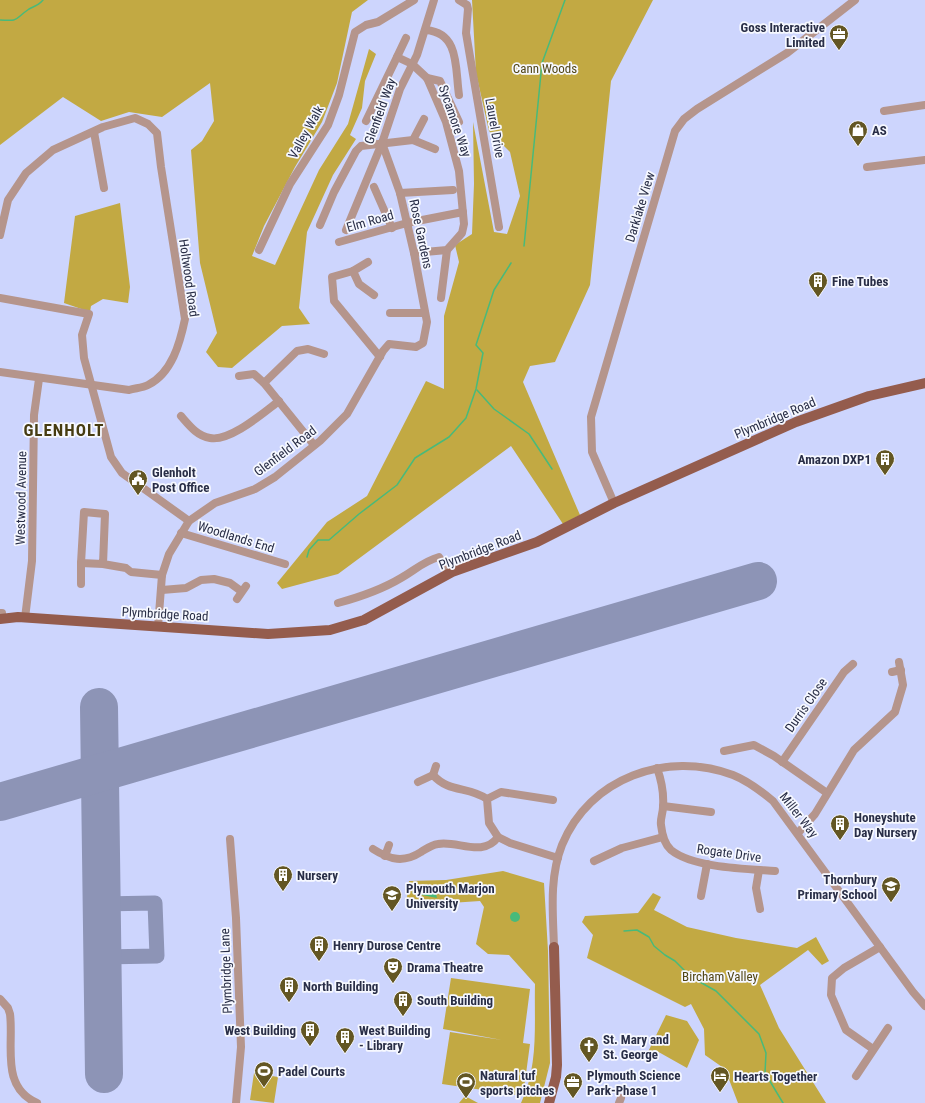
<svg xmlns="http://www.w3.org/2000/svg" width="925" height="1103" viewBox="0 0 925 1103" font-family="'Roboto Condensed',sans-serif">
  <rect width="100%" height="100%" fill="#cdd5fd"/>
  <g fill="#c2a943">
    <polygon points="0,0 368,0 352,12 337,83 322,122 295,167 264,226 252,256 275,265 319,170 348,124 369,49 376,54 365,81 362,108 350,135 356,139 333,175 307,232 299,308 310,324 282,326 232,368 218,367 206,352 217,333 200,263 191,150 202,141 214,121 210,83 162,117 129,112 101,121 63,97 0,145"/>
    <polygon points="472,0 653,0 611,81 590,285 555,362 530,366 523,382 580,515 563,524 511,446 338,574 282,589 277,583 327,522 367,496 426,381 444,389 444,316 459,262 455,245 472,234 474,184 473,122 494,232 507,234 520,196 510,152 489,131 476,73"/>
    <polygon points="120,203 130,287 128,303 103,299 91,306 90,312 64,303 75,216"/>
    <path d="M503,871l41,12 4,68 2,112 -10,40h-19c18,-38 13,-79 14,-119l-26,-29 -21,-1 -12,-10 8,-37 -4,-6 -74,5 3,-25 37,-1z"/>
    <polygon points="653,893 661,897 654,910 687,927 736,938 797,948 816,937 829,961 822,965 808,950 760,985 779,1028 826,1103 738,1103 725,1069 705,1055 704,1029 691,1004 685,1007 587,958 593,935 582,922 585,916 638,913"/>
    <polygon points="451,978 530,989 523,1043 530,1044 523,1096 442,1084 450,1032 502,1040 443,1029"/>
    <polygon points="666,1015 687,1021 699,1040 687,1068 655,1050 648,1052"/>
    <polygon points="254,1073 278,1077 274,1103 250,1100"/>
    <polygon points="465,1096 478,1103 459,1103"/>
  </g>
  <g fill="#48ba7a">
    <path d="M417,885c9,0 19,3 20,13l-25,-5z"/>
    <circle cx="515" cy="917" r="5"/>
  </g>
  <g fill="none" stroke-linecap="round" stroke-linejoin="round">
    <g stroke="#48ba7a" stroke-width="1.5">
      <path d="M0,20c21,1 13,0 29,-11 6,-3 10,-4 14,-9"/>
      <polyline points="524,246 542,63 565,0"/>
      <polyline points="477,390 494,409 529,434 552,469"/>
      <polyline points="307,557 309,550 318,540 329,540 359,514 397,485 415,458 449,437 466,418 476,389 483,353 476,345 494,290 511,263"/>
      <polyline points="624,931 637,930 649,937 654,946 665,955 675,961 691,977 716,991 759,1034 766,1053 765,1073 783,1103"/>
    </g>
    <polyline stroke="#8d94b6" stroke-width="15" points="101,904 155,903 157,956 102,957"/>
    <g stroke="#8d94b6" stroke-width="38">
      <polyline points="99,707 104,1074"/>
      <polyline points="0,802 758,581"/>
    </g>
    <g stroke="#b5958c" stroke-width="8">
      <polyline points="459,0 467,5 468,9 466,33 499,227"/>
      <path d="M426,30c34,3 29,38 33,65"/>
      <polyline points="397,57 406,38"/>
      <polyline points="427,78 440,81 459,122"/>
      <polyline points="884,111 925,105"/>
      <polyline points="366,121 397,57 412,64 427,78 446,122 459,171 464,224 462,233 447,250 414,253"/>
      <polyline points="94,132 104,188"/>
      <polyline points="413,140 435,149"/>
      <polyline points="867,167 925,160"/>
      <polyline points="374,187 392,228"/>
      <polyline points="400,193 453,190"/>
      <polyline points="320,225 334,192 356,151 361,146 413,140 424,119"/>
      <polyline points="346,230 382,143 400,89 417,55 434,0"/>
      <path d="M0,235l8,-35 18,-27 27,-23 50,-23 32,-9 13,6 9,9 4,34 24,152c-5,24 -13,54 -37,66 -6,3 -13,3 -19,5l-129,-18"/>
      <polyline points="339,242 407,223 463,212"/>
      <polyline points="259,250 290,184 328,125 339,95 355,32 366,25 378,22 414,0"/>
      <polyline points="368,262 353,271 332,277 334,301 380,357"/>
      <polyline points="353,271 359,284 374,295"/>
      <polyline points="0,298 89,314 82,335 84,358 111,457 122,473 189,521"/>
      <polyline points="441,298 447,250"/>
      <polyline points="390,313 425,313"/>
      <polyline points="239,376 254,374 264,383 314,445"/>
      <polyline points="264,383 297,351 308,349 324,354"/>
      <path d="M181,416c8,9 16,20 29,22 20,4 53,-25 69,-37"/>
      <polyline points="614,503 592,452 591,417 675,131 684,119 697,109 787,53 855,0"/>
      <polyline points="181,533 285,564"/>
      <polyline points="103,564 105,514 84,512 81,563 103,564 126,568 131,572 162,575"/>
      <polyline points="81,584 81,563"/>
      <polyline points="162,590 186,588 201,580 214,579 230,583 241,591"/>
      <polyline points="237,599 246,586"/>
      <path d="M338,603c22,-6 43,-13 63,-25 14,-8 23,-17 38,-21l10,17"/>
      <polyline points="0,613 2,613"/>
      <polyline points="25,618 32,561 34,415 39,379"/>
      <polyline points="158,627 162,575 169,554 189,521 215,503 255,489 275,477 320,441 347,414 383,351 389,344 416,347 423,343 427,322 414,253 400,193 382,143"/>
      <polyline points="892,672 901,670"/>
      <polyline points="724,751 754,745 774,756 827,793"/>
      <polyline points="782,762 844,672 853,664"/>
      <path d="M657,768c4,11 7,26 6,39 0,6 -3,12 -2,18 1,9 3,19 10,25 22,18 76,19 104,21"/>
      <polyline points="433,775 436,766"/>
      <path d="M418,782l15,-7c16,18 35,11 54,24l2,24 9,14 12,6 48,15"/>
      <polyline points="487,799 501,792 553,800"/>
      <polyline points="663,806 711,812"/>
      <polyline points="798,833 815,814 854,750 895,712 903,685 899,662"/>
      <polyline points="230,839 236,918 241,1047 236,1103"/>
      <path d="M373,849c17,11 31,14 48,3 5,-3 10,-7 17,-8 19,-4 45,14 60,-7"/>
      <polyline points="385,856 389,845"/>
      <polyline points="594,861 622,848 663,837"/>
      <polyline points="759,870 756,888 760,909"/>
      <polyline points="701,896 707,864"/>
      <path d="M554,947c-1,-34 -5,-69 8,-102 27,-67 105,-95 171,-70 15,6 28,16 40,26l140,191 12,14"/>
      <path d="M0,999l8,9 2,6c4,31 -10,73 27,89"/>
      <polyline points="873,1049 846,1030 831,995 832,978 844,968 880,947"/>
      <polyline points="856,1076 888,1028"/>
      <polyline points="619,1103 621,1098"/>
    </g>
    <g stroke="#945c4d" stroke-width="10">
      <polyline points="0,619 18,617 268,634 330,630 364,620 452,572 537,542 614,503 796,422 869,396 925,383"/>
      <polyline points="549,1103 556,1077 557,1065 554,947"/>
    </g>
  </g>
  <defs>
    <g id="office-pin" transform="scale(1)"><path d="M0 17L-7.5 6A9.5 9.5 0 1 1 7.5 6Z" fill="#635623" stroke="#f6f8ff"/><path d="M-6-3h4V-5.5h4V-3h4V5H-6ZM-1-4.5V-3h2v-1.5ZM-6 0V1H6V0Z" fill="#fff"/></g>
    <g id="shop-pin" transform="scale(1)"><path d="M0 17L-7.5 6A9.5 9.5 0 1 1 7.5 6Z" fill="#635623" stroke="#f6f8ff"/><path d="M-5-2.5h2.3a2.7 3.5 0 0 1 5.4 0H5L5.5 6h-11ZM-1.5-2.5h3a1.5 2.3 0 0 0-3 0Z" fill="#fff"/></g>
    <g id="building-pin" transform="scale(1)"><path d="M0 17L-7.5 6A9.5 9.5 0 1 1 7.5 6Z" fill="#635623" stroke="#f6f8ff"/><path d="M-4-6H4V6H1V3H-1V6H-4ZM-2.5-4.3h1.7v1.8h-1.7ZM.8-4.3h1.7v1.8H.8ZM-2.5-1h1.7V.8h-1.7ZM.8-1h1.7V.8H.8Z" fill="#fff"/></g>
    <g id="civic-pin" transform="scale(1)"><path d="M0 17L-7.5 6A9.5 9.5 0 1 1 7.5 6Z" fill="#635623" stroke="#f6f8ff"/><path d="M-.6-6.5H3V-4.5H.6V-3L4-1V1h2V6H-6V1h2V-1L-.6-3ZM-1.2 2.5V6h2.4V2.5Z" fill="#fff"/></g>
    <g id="school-pin" transform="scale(1)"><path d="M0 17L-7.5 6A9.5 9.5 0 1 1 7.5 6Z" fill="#635623" stroke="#f6f8ff"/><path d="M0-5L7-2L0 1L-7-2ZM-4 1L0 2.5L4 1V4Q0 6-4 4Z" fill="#fff"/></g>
    <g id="university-pin" transform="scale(1)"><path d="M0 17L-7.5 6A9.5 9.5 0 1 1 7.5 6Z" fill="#635623" stroke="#f6f8ff"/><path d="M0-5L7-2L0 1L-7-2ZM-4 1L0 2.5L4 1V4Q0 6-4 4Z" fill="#fff"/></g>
    <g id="theatre-pin" transform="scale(1)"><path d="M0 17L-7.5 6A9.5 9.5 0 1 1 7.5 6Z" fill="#635623" stroke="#f6f8ff"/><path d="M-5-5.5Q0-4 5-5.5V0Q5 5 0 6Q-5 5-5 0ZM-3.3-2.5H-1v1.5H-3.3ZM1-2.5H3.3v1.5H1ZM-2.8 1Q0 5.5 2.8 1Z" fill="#fff"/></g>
    <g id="church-pin" transform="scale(1)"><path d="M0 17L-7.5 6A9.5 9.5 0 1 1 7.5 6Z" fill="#635623" stroke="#f6f8ff"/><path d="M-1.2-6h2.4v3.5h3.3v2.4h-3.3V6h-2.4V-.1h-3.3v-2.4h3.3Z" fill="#fff"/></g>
    <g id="stadium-pin" transform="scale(1)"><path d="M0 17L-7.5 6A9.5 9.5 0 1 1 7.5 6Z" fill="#635623" stroke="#f6f8ff"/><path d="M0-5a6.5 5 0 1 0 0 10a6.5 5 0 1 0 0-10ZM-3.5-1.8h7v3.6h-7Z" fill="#fff"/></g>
    <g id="hotel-pin" transform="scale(1)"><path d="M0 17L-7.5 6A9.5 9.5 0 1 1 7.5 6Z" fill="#635623" stroke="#f6f8ff"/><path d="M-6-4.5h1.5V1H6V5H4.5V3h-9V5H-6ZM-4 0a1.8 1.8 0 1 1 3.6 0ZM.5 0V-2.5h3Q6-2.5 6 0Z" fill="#fff"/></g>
  </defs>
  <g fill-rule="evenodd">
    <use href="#office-pin" x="839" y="34"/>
    <use href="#shop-pin" x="858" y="130"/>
    <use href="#building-pin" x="818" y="281"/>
    <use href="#building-pin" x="885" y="459"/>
    <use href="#civic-pin" x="138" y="479"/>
    <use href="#building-pin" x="840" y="824"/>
    <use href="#building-pin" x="283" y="875"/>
    <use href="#school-pin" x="891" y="886"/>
    <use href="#university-pin" x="392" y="895"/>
    <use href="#building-pin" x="319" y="945"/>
    <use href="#theatre-pin" x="393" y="967"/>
    <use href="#building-pin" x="289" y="986"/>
    <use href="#building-pin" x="403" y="1000"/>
    <use href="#building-pin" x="310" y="1030"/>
    <use href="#building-pin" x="345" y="1037"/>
    <use href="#church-pin" x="589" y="1046"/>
    <use href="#stadium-pin" x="264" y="1071"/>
    <use href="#hotel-pin" x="720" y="1076"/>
    <use href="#stadium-pin" x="466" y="1082"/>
    <use href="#office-pin" x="573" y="1082"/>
  </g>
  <g text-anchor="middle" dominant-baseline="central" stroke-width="3.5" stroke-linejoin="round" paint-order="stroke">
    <g font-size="13" font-weight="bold" fill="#292e47" stroke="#f6f8ff" text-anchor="start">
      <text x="825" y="27" text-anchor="end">Goss Interactive<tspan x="825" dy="15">Limited</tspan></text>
      <text x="872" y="130">AS</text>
      <text x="832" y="281">Fine Tubes</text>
      <text x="871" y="459" text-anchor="end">Amazon DXP1</text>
      <text x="152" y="472">Glenholt<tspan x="152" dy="15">Post Office</tspan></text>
      <text x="854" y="817">Honeyshute<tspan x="854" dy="15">Day Nursery</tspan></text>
      <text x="297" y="875">Nursery</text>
      <text x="877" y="879" text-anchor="end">Thornbury<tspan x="877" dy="15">Primary School</tspan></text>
      <text x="406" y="888">Plymouth Marjon<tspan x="406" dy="15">University</tspan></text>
      <text x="333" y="945">Henry Durose Centre</text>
      <text x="407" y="967">Drama Theatre</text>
      <text x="303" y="986">North Building</text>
      <text x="417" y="1000">South Building</text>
      <text x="296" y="1030" text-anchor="end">West Building</text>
      <text x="359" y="1030">West Building<tspan x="359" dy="15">- Library</tspan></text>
      <text x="603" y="1039">St. Mary and<tspan x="603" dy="15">St. George</tspan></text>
      <text x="278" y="1071">Padel Courts</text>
      <text x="480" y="1075">Natural tuf<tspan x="480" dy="15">sports pitches</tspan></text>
      <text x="587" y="1075">Plymouth Science<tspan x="587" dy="15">Park-Phase 1</tspan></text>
      <text x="734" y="1076">Hearts Together</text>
    </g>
    <g font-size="13" fill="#524615" stroke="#f6f8ff">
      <text x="545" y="68">Cann Woods</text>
      <text x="720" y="976">Bircham Valley</text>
    </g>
    <g font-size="13" fill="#292e47" stroke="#f6f8ff">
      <text transform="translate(380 111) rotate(-70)">Glenfield Way</text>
      <text transform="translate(455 121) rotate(71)">Sycamore Way</text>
      <text transform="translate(495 128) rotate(80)">Laurel Drive</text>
      <text transform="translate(306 132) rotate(-61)">Valley Walk</text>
      <text transform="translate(640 207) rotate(-73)">Darklake View</text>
      <text transform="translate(370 221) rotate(-16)">Elm Road</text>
      <text transform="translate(421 234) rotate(78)">Rose Gardens</text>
      <text transform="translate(189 278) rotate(82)">Holtwood Road</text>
      <text transform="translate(775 418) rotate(-23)">Plymbridge Road</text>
      <text transform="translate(285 451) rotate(-37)">Glenfield Road</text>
      <text transform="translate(21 498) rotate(-89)">Westwood Avenue</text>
      <text transform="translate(236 537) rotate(17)">Woodlands End</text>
      <text transform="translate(480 550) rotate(-21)">Plymbridge Road</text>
      <text transform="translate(165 614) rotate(3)">Plymbridge Road</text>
      <text transform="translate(806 705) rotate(-55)">Durris Close</text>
      <text transform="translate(799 815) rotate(52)">Miller Way</text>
      <text transform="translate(729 853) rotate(8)">Rogate Drive</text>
      <text transform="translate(226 971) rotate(-92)">Plymbridge Lane</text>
    </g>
    <g font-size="17" font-weight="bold" letter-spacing="1" fill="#463c12" stroke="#f6f8ff">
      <text x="64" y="430">GLENHOLT</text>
    </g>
  </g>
</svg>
